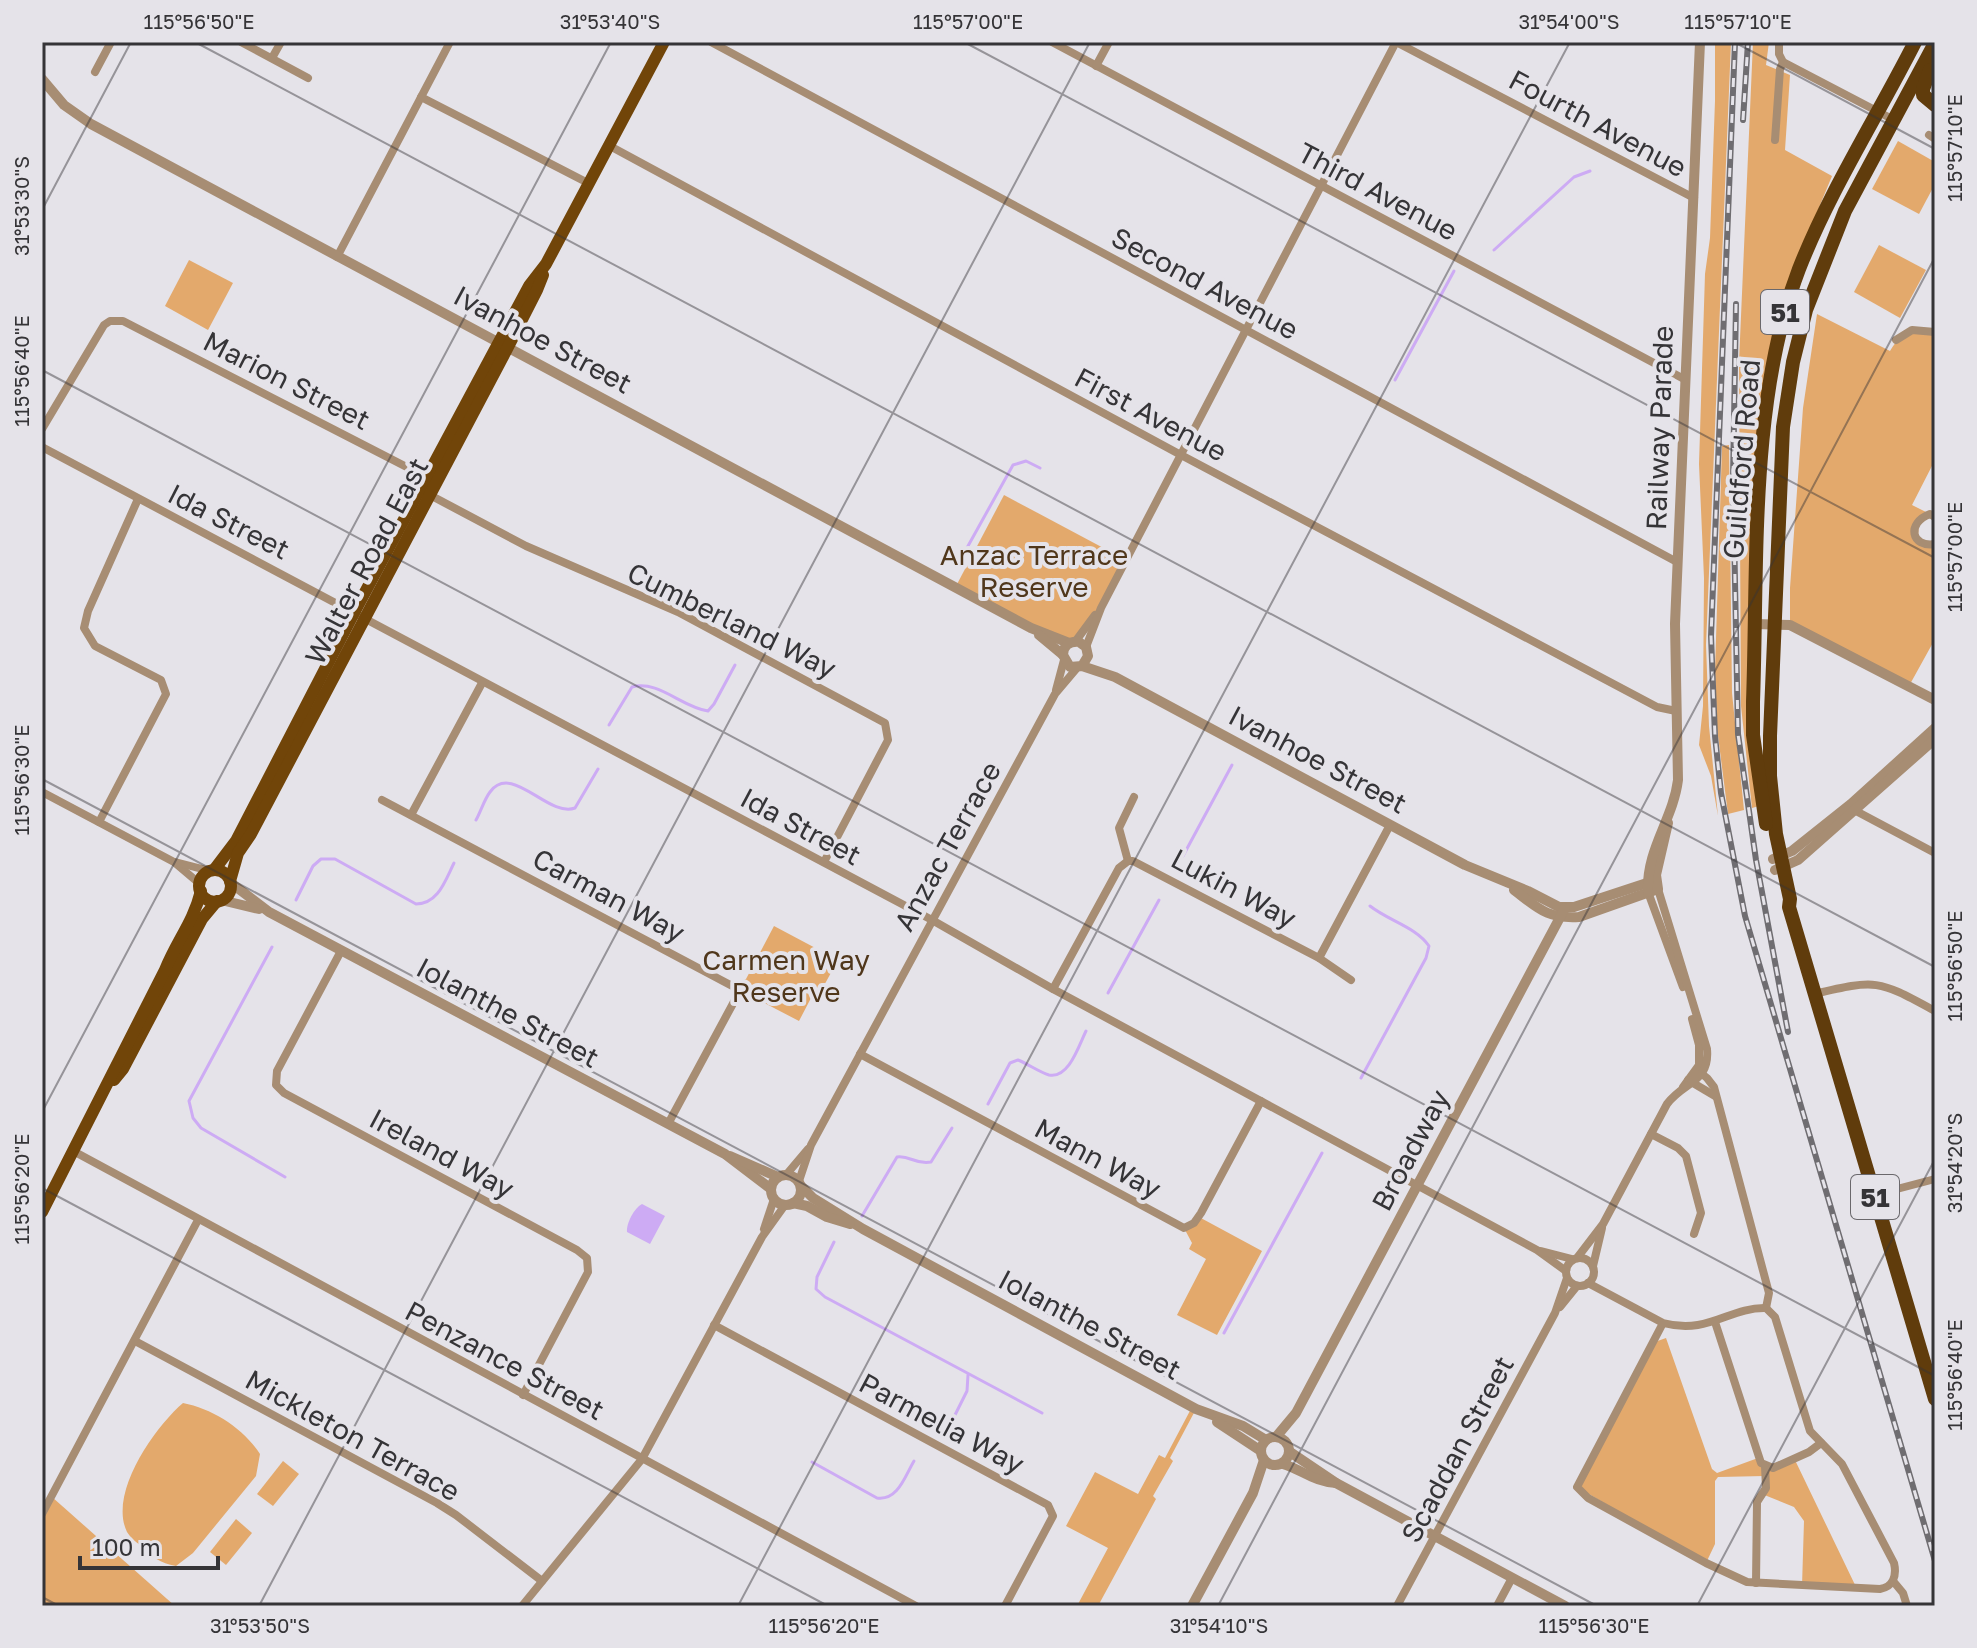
<svg xmlns="http://www.w3.org/2000/svg" width="1977" height="1648" viewBox="0 0 1977 1648" font-family="'Golos Text',sans-serif">
  <rect width="100%" height="100%" fill="#e5e3e9"/>
  <g fill="#e3a96c">
    <polygon points="1715,42 1731,42 1706,645 1709,726 1718,816 1711,776 1699,745 1703,706 1704,578 1699,464 1705,274 1710,238 1715,101"/>
    <polygon points="1753,42 1769,42 1766,65 1790,75 1785,150 1832,176 1808,234 1760,424 1759,806 1752,808 1741,706 1739,362"/>
    <polygon points="1898,141 1935,162 1935,184 1919,214 1872,189"/>
    <polygon points="1879,245 1926,270 1900,318 1854,292"/>
    <polygon points="189,260 233,283 208,330 165,306"/>
    <path d="M1817,314l73,37c13,-22 21,-18 45,-19v128l-23,45 18,9 -11,4 -1,22 17,4v95l-26,47 -119,-61v-37l13,-180z"/>
    <polygon points="1729,445 1732,693 1744,810 1728,814 1717,728 1715,671 1722,446"/>
    <polygon points="1004,495 1126,560 1101,608 1069,643 955,588"/>
    <polygon points="774,926 838,960 816,1000 811,998 799,1021 749,995 747,989 737,993 732,986 746,979"/>
    <polygon points="1199,1217 1262,1251 1217,1335 1177,1315 1206,1259 1189,1249 1192,1243 1184,1228"/>
    <polygon points="1666,1338 1712,1469 1717,1473 1758,1458 1765,1466 1794,1458 1857,1589 1802,1586 1804,1521 1794,1507 1762,1494 1765,1476 1718,1477 1715,1481 1715,1544 1706,1563 1577,1487 1652,1343"/>
    <path d="M183,1403c30,6 60,25 77,51l-4,22 -63,77 -17,13c-16,-3 -24,-9 -36,-21 -4,-3 -10,-8 -13,-13 -19,-39 28,-105 56,-129z"/>
    <polygon points="1192,1407 1196,1409 1170,1458 1173,1461 1153,1496 1156,1499 1098,1606 1077,1606 1108,1548 1066,1526 1095,1472 1138,1494 1159,1455 1165,1458"/>
    <polygon points="283,1461 299,1474 273,1506 257,1494"/>
    <polygon points="52,1497 175,1606 42,1606 42,1514"/>
    <polygon points="236,1519 252,1533 226,1565 210,1552"/>
  </g>
  <path fill="#cdabf4" d="M642,1204l23,12 -15,28 -23,-12c-1,-8 7,-24 15,-28z"/>
  <g fill="none" stroke-linecap="round" stroke-linejoin="round">
    <g stroke="#cdabf4" stroke-width="3">
      <polyline points="1494,250 1574,177 1590,171"/>
      <polyline points="1395,380 1454,271"/>
      <polyline points="958,564 1013,465 1026,461 1040,468"/>
      <path d="M609,725l23,-38c27,-7 49,20 76,24l6,-7 21,-39"/>
      <path d="M476,820c5,-9 8,-20 14,-28 22,-30 58,26 85,16l23,-39"/>
      <polyline points="1183,856 1232,765"/>
      <path d="M296,900l17,-34 8,-7h14l81,45c22,0 29,-23 38,-41"/>
      <polyline points="272,947 189,1101 193,1118 201,1128 285,1177"/>
      <polyline points="1108,993 1159,900"/>
      <path d="M1361,1078l65,-120 3,-12c-13,-19 -40,-25 -59,-40"/>
      <path d="M988,1104l22,-41 8,-3c10,4 21,12 31,15 20,4 30,-30 37,-44"/>
      <path d="M862,1216l35,-59c13,-2 18,8 34,5l21,-34"/>
      <polyline points="834,1242 817,1277 816,1289 825,1297 1042,1413"/>
      <polyline points="1224,1333 1322,1153"/>
      <polyline points="949,1427 967,1391 968,1375"/>
      <path d="M812,1462l65,36c21,3 28,-22 37,-37"/>
    </g>
    <g stroke="#a78d73" stroke-width="8">
      <polyline points="241,42 308,78"/>
      <polyline points="711,42 1677,562"/>
      <polyline points="1052,42 1684,379"/>
      <polyline points="1396,42 1694,198"/>
      <polyline points="272,58 281,42"/>
      <polyline points="1783,62 1894,120"/>
      <polyline points="1096,66 1109,42"/>
      <polyline points="95,72 111,42"/>
      <polyline points="421,97 588,183"/>
      <polyline points="1929,135 1935,139"/>
      <polyline points="1775,140 1780,69 1783,62 1779,54 1779,42"/>
      <polyline points="608,145 1181,455 1657,707 1676,711"/>
      <polyline points="337,257 450,42"/>
      <polyline points="1896,340 1912,330 1935,332"/>
      <polyline points="42,429 104,325 110,321 123,321 430,479"/>
      <polyline points="42,447 932,920 1053,989 1537,1250 1566,1271"/>
      <polyline points="428,494 526,546 678,612 885,723 888,740 824,862"/>
      <path d="M1935,517l-5,-3c-24,9 -19,34 5,30"/>
      <polyline points="1075,642 1095,615"/>
      <polyline points="1086,647 1101,608 1396,42"/>
      <polyline points="1056,690 1064,660"/>
      <polyline points="42,792 174,862 200,884"/>
      <polyline points="382,800 736,988 736,998 668,1124"/>
      <polyline points="1853,806 1856,811 1935,853"/>
      <polyline points="411,815 482,683"/>
      <polyline points="99,822 166,694 161,680 95,646 84,628 88,611 138,499"/>
      <polyline points="1128,861 1119,828 1134,797"/>
      <polyline points="175,862 210,871"/>
      <polyline points="1648,892 1683,987"/>
      <polyline points="341,951 277,1071 276,1085 284,1093 577,1250 587,1258 588,1272 523,1395"/>
      <polyline points="1319,958 1390,825"/>
      <polyline points="1053,989 1119,868 1128,861 1133,861 1319,958 1351,980"/>
      <path d="M1814,994c64,-15 64,-14 121,17"/>
      <polyline points="860,1054 1184,1228 1194,1223 1201,1213 1261,1101"/>
      <polyline points="1697,1070 1707,1078 1714,1087 1769,1293 1766,1308"/>
      <polyline points="1688,1080 1715,1096"/>
      <polyline points="1683,1087 1699,1065 1699,1045 1692,1019"/>
      <polyline points="1651,1134 1678,1148 1686,1156 1701,1213 1694,1234"/>
      <polyline points="75,1152 916,1606"/>
      <polyline points="786,1175 808,1149"/>
      <polyline points="799,1181 811,1145 1055,694 1077,668"/>
      <polyline points="1874,1195 1935,1179"/>
      <polyline points="764,1229 774,1199"/>
      <polyline points="1541,1251 1572,1259"/>
      <circle cx="1580" cy="1272" r="14"/>
      <path d="M1577,1258l26,-34 64,-120c17,-23 43,-21 40,-55l-49,-160"/>
      <polyline points="1593,1266 1602,1228"/>
      <path d="M1588,1283l75,40 -86,164 11,11 118,65 41,19 133,7c13,-2 17,-13 14,-26l-52,-99 -32,-33 -35,-114 -9,-9c-37,-1 -57,27 -103,15"/>
      <polyline points="1560,1307 1577,1286"/>
      <polyline points="1715,1322 1761,1463 1773,1468 1809,1452 1821,1443"/>
      <polyline points="714,1325 1048,1505 1053,1516 1005,1606"/>
      <polyline points="135,1341 437,1503 456,1515 542,1581"/>
      <polyline points="42,1514 198,1220"/>
      <polyline points="1893,1581 1903,1593 1907,1606"/>
      <polyline points="1756,1583 1757,1502 1766,1488 1765,1466"/>
      <polyline points="522,1606 642,1459 762,1237 785,1205"/>
      <polyline points="1397,1606 1555,1313 1567,1278"/>
      <polyline points="1497,1606 1512,1578"/>
    </g>
    <g stroke="#a78d73" stroke-width="10">
      <polyline points="42,79 64,105 91,124 1031,628 1069,643"/>
      <polyline points="1756,624 1790,625 1935,700"/>
      <polyline points="1039,635 1063,655"/>
      <path d="M1082,666l6,-10 -2,-9 -7,-5c-10,-1 -16,4 -16,13l7,12 12,-1 33,11 350,188 63,26 31,16h15l82,-27"/>
      <polyline points="1773,859 1792,851 1851,804 1935,728"/>
      <polyline points="1775,870 1798,860 1935,739"/>
      <polyline points="231,883 269,912 725,1154 771,1189"/>
      <path d="M1514,890c24,18 33,29 65,27l79,-28 -2,-14 12,-52"/>
      <path d="M1648,892c-2,-43 25,-72 30,-112l-3,-156 25,-582"/>
      <polyline points="221,900 259,909"/>
      <polyline points="730,1156 778,1177"/>
      <circle cx="786" cy="1190" r="15"/>
      <polyline points="801,1186 813,1198 863,1229 1196,1409 1243,1426 1266,1440"/>
      <polyline points="793,1203 807,1206 827,1217 850,1224"/>
      <polyline points="1217,1422 1261,1451"/>
      <circle cx="1275" cy="1451" r="14"/>
      <polyline points="1276,1437 1296,1413 1565,908"/>
      <polyline points="1290,1452 1336,1483 1565,1606"/>
      <path d="M1283,1464c19,6 32,18 53,19"/>
      <polyline points="1192,1606 1253,1493 1264,1460"/>
    </g>
    <g stroke="#714509" stroke-width="12">
      <polyline points="214,870 236,841 355,611 529,286 546,264 664,42"/>
      <circle cx="215" cy="886" r="16"/>
      <polyline points="230,881 238,853 251,834 507,349 537,290 543,275"/>
      <polyline points="114,1080 123,1069 202,919 217,901"/>
      <path d="M42,1212l123,-242c12,-30 28,-47 36,-79"/>
    </g>
    <g stroke="#603c0c" stroke-width="14">
      <polyline points="1935,43 1845,211 1806,310 1793,362 1783,427 1770,736 1770,776 1776,834 1790,899 1789,907 1935,1399"/>
      <polyline points="1930,70 1923,89 1923,95 1935,105"/>
      <path d="M1766,824l-13,-89v-33c5,-139 -4,-302 46,-433 31,-79 78,-152 116,-227"/>
    </g>
    <g stroke="#6f6d71" stroke-width="6">
      <g id="rail">
        <polyline points="1735,42 1711,636 1715,736 1721,793 1745,916 1935,1561"/>
        <polyline points="1743,120 1748,42"/>
        <polyline points="1736,304 1733,479 1738,734 1756,860 1788,1032"/>
      </g>
    </g>
    <use href="#rail" stroke="#e5e3e9" stroke-width="3" stroke-dasharray="9" stroke-linecap="butt"/>
  </g>
  <path fill="none" stroke="#353437" stroke-width="2" stroke-opacity="0.45" d="M195,42l1740,925M964,42l971,516M1734,42l201,107M42,210l89,-168M42,370l1893,1006M42,779l1555,827M42,1112l569,-1070M42,1188l786,418M42,1597l17,9M259,1606l831,-1564M738,1606l832,-1564M1218,1606l717,-1349M1697,1606l238,-447"/>
  <g text-anchor="middle" dominant-baseline="central" stroke-width="8" stroke-linejoin="round" paint-order="stroke">
    <g fill="#e5e3e9" stroke="#6a686c" stroke-width="2">
      <rect x="1761" y="290" width="48" height="44" rx="6"/>
      <rect x="1851" y="1175" width="48" height="44" rx="6"/>
    </g>
    <g font-size="26" font-weight="bold" fill="#353437">
      <text x="1785" y="312">51</text>
      <text x="1875" y="1197">51</text>
    </g>
    <g font-size="28" fill="#353437" stroke="#e5e3e9">
      <text transform="translate(1598 123) rotate(28)">Fourth Avenue</text>
      <text transform="translate(1378 191) rotate(28)">Third Avenue</text>
      <text transform="translate(1205 283) rotate(28)">Second Avenue</text>
      <text transform="translate(543 339) rotate(28)">Ivanhoe Street</text>
      <text transform="translate(287 380) rotate(27)">Marion Street</text>
      <text transform="translate(1151 414) rotate(28)">First Avenue</text>
      <text transform="translate(1659 428) rotate(-88)">Railway Parade</text>
      <text transform="translate(1741 459) rotate(-85)">Guildford Road</text>
      <text transform="translate(229 521) rotate(27)">Ida Street</text>
      <text transform="translate(366 561) rotate(-62)">Walter Road East</text>
      <text transform="translate(732 620) rotate(26)">Cumberland Way</text>
      <text transform="translate(1318 759) rotate(28)">Ivanhoe Street</text>
      <text transform="translate(801 826) rotate(28)">Ida Street</text>
      <text transform="translate(947 846) rotate(-61)">Anzac Terrace</text>
      <text transform="translate(1234 888) rotate(28)">Lukin Way</text>
      <text transform="translate(609 895) rotate(28)">Carman Way</text>
      <text transform="translate(508 1012) rotate(28)">Iolanthe Street</text>
      <text transform="translate(1410 1150) rotate(-62)">Broadway</text>
      <text transform="translate(442 1153) rotate(28)">Ireland Way</text>
      <text transform="translate(1098 1158) rotate(28)">Mann Way</text>
      <text transform="translate(1090 1324) rotate(28)">Iolanthe Street</text>
      <text transform="translate(505 1360) rotate(28)">Penzance Street</text>
      <text transform="translate(942 1423) rotate(28)">Parmelia Way</text>
      <text transform="translate(353 1435) rotate(29)">Mickleton Terrace</text>
      <text transform="translate(1457 1449) rotate(-62)">Scaddan Street</text>
    </g>
    <g font-size="28" fill="#50371b" stroke="#e5e3e9">
      <text x="1034" y="554">Anzac Terrace<tspan x="1034" dy="32">Reserve</tspan></text>
      <text x="786" y="959">Carmen Way<tspan x="786" dy="32">Reserve</tspan></text>
    </g>
  </g>
  <rect width="1977" height="1648" fill="none" stroke="#e5e3e9" stroke-width="88"/>
  <path d="M80 1556v12h138v-12" fill="none" stroke="#353437" stroke-width="4"/>
  <text x="92" y="1556" font-size="24" fill="#353437" stroke="#e5e3e9" stroke-width="6" paint-order="stroke">100 m</text>
  <rect x="44" y="44" width="1889" height="1560" fill="none" stroke="#353437" stroke-width="3"/>
  <g font-size="20" text-anchor="middle" fill="#353437">
    <text x="199" y="29">115°56'50"E</text>
    <text x="610" y="29">31°53'40"S</text>
    <text x="968" y="29">115°57'00"E</text>
    <text x="1569" y="29">31°54'00"S</text>
    <text x="1738" y="29">115°57'10"E</text>
    <text transform="translate(1955 148) rotate(-90)" y="7">115°57'10"E</text>
    <text transform="translate(22 206) rotate(-90)" y="7">31°53'30"S</text>
    <text transform="translate(22 371) rotate(-90)" y="7">115°56'40"E</text>
    <text transform="translate(1955 557) rotate(-90)" y="7">115°57'00"E</text>
    <text transform="translate(22 780) rotate(-90)" y="7">115°56'30"E</text>
    <text transform="translate(1955 966) rotate(-90)" y="7">115°56'50"E</text>
    <text transform="translate(1955 1163) rotate(-90)" y="7">31°54'20"S</text>
    <text transform="translate(22 1189) rotate(-90)" y="7">115°56'20"E</text>
    <text transform="translate(1955 1375) rotate(-90)" y="7">115°56'40"E</text>
    <text x="260" y="1633">31°53'50"S</text>
    <text x="824" y="1633">115°56'20"E</text>
    <text x="1219" y="1633">31°54'10"S</text>
    <text x="1594" y="1633">115°56'30"E</text>
  </g>
</svg>
